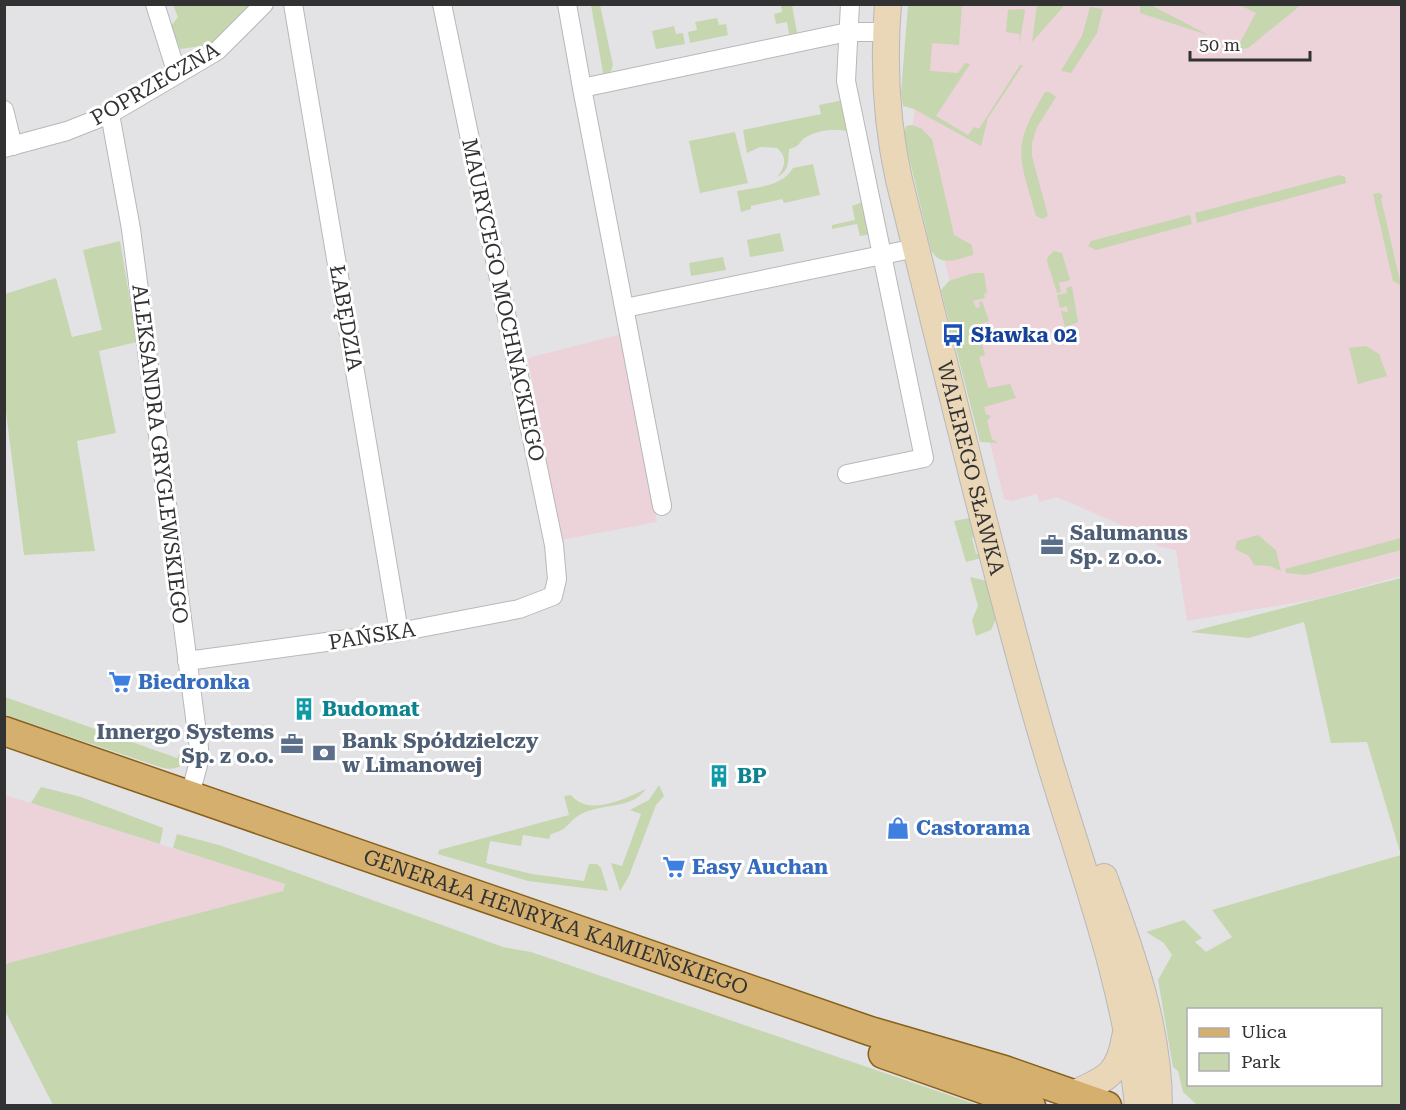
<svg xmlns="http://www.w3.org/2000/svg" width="1406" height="1110" viewBox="0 0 1406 1110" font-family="'Roboto Serif',serif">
  <rect width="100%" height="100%" fill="#e3e3e6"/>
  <g fill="#ecd2d9">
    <polygon points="939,5 1401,5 1401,576 1317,599 1187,621 1176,550 1157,546 1156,540 1057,497 1039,502 1037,494 1011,501 1004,499 912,130 923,38"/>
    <polygon points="622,334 657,522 560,540 528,358"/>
    <polygon points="5,795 285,884 283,891 5,964"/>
  </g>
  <g fill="#c6d6af" fill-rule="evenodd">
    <polygon points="173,5 249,5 217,40 209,45 180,49 171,26 178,17"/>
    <polygon points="591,5 600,5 613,65 611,71 604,78"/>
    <polygon points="792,5 797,33 789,34 787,22 776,24 774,14 782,12 781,6"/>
    <polygon points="908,5 962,5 959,45 932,43 930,71 958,73 965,63 970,64 936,116 968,135 974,127 979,129 1020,65 1023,65 988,118 981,146 914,109 903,106 901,93"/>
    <polygon points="1037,5 1062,5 1063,7 1032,42"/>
    <polygon points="1140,5 1151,5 1208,35 1140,13"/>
    <polygon points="1240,5 1301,5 1248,48 1236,50 1256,13"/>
    <polygon points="1090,7 1103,9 1097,33 1071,73 1061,71 1082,36"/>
    <polygon points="1023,9 1025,11 1019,46 1020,34 1006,32 1008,10"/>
    <polygon points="717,18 719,25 726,24 728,35 690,43 688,32 697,30 695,22"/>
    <polygon points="674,26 676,34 683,33 685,44 656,49 652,31"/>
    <path d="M1045,92h5l6,5 -19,30 -5,16v13l16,60 -5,3 -7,-3c-17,-61 -25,-67 9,-124z"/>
    <path d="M843,100l8,33c-11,-6 -32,-3 -43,3 -10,5 -6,10 -19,13 -1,12 1,22 -12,28 8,-9 11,-20 0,-29l-17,-1 -13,6 -4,-23 78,-16 -2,-9z"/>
    <path d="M912,125l10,4 10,10 22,96 18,10 1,10c-16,4 -32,13 -42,-5l-27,-114 2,-10z"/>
    <polygon points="735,132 748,183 700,193 689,141"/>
    <path d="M813,164l7,31 -36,8 -2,-4 -31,7v3l-10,3 -4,-21c19,-4 45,-4 56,-23z"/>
    <polygon points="1339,175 1345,177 1346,183 1197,223 1195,213"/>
    <polygon points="1373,194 1380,193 1383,197 1381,199 1401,285 1393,281"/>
    <polygon points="865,201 872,234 860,236 857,224 832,229 832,225 855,220 852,206"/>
    <polygon points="1190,215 1192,224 1096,250 1088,246 1091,241"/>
    <polygon points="780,233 784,251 750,257 747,240"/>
    <polygon points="120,241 137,342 99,351 116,433 77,441 95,551 24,555 5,404 5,294 56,278 72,337 102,330 83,250"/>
    <polygon points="1054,251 1062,253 1070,280 1059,283 1061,292 1057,293 1047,261 1048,257"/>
    <polygon points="723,257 726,270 691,276 689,263"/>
    <polygon points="973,273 984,273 987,293 984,294 985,298 973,301 976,308 980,307 979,302 982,301 989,321 977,325 985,355 979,357 988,388 1010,384 1016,398 984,407 986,414 991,416 987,421 992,439 998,443 980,442 941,290 949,281"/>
    <polygon points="1072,286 1078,322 1065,327 1061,311 1068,312 1067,306 1060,308 1057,295 1067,293 1066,288"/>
    <polygon points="1366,346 1379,354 1387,376 1358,384 1349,348"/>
    <polygon points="970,518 975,537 972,538 976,554 980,553 981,558 966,562 954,521"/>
    <polygon points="1400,531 1401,532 1401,550 1306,575 1286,573 1285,569 1401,538"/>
    <polygon points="1258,535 1276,550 1281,571 1270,566 1254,565 1249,556 1235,549 1237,541"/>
    <polygon points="970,577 987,581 996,619 991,630 976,636 972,620 978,606"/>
    <path d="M1401,578v527h-204l-14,-13 -5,-21 -5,-4 -15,-87 14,-25 -8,-12 -18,-11 38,-12 18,18 -7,4 11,10 26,-15 -20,-27 189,-55 -34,-113 -36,1 -27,-121 -55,16 -59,-6zM1188,1010h192v74h-192z"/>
    <path d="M5,697l172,61 7,-12 4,2v10c-7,10 -13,12 -25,10l-158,-53z"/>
    <polygon points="659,785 664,796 656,805 629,876 620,891 611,863 622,866 641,814 630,810 649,800"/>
    <polygon points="41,787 81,797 163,828 160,844 31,803"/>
    <path d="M646,789c-15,21 -45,14 -65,25 -14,8 -11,15 -30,20l-2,5 -26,-4 -2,11 -31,-5 -4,22 46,11 52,7 5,-17h8l4,4 7,23 -80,-10 -90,-27 1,-4 130,-35 -5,-19 7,-1c18,22 53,4 75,-6z"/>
    <polygon points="177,834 219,845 503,947 531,952 978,1105 53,1105 5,1011 5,964 283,891 285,884 173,848"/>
  </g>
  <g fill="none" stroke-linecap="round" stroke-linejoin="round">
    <g stroke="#b8b8bb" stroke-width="20">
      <g id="street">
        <polyline points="155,4 177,74"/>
        <polyline points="293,4 399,632"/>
        <polyline points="567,4 582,88 848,32 885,32"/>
        <polyline points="582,88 662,506"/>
        <polyline points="4,110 13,146"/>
        <polyline points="110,114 131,229 199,748 198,765 190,795"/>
        <polyline points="4,148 67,131 110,114 217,51 264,4"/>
        <polyline points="625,308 916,248"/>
        <polyline points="847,474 924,458 846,81 850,4"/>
        <polyline points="187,661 399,632 519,609 553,596 557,579 554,545 442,4"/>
      </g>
    </g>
    <g stroke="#b8b8bb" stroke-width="28">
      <g id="secondary">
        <path id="s1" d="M888,4c-5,61 -2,117 11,176 46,183 89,368 141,549 36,126 85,246 98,377"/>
        <path d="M1104,877c27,74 55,149 55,229"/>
        <path d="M1073,1094c33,-15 46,-19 52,-57"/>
      </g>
    </g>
    <g stroke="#89611b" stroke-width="31">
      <g id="primary">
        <path id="s2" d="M4,731l866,300 134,39 103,36"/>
        <polyline points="883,1054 1031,1106"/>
      </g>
    </g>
    <use href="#street" stroke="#fff" stroke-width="18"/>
    <use href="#secondary" stroke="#ead7b7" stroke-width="26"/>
    <use href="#primary" stroke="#d4af6e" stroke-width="28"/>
  </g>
  <defs>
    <g id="bus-bare" transform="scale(1.8)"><path d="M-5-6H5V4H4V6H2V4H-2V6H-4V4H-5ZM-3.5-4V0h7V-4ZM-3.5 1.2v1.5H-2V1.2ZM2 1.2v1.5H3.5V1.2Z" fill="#1a4fb4" stroke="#fff" stroke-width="2.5" paint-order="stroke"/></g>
    <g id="office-bare" transform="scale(1.8)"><path d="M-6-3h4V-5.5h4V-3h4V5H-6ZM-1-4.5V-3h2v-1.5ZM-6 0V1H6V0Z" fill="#5c6f8a" stroke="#fff" stroke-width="2.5" paint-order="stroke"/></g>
    <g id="supermarket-bare" transform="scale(1.8)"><path d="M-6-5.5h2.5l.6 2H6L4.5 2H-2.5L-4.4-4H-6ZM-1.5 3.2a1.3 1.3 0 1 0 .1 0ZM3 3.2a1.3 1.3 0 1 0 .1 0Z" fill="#3f7fe0" stroke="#fff" stroke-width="2.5" paint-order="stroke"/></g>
    <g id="building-bare" transform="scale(1.8)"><path d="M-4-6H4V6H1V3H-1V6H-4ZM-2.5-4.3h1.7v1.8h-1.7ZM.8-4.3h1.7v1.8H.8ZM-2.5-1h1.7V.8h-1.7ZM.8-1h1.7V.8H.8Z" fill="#0f9aa8" stroke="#fff" stroke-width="2.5" paint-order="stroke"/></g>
    <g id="bank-bare" transform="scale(1.8)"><path d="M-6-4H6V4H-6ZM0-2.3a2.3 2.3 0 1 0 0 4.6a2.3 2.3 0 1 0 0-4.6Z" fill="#5c6f8a" stroke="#fff" stroke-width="2.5" paint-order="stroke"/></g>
    <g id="shop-bare" transform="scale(1.8)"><path d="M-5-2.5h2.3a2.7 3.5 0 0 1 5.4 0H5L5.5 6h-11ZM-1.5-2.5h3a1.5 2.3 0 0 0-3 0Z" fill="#3f7fe0" stroke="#fff" stroke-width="2.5" paint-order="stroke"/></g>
  </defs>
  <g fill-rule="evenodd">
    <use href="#bus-bare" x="953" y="335"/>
    <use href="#office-bare" x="1052" y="545"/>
    <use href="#supermarket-bare" x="120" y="682"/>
    <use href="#building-bare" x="304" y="709"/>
    <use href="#office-bare" x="292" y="744"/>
    <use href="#bank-bare" x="324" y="753"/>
    <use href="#building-bare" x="719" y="776"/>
    <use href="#shop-bare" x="898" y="828"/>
    <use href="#supermarket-bare" x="674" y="867"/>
  </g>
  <g text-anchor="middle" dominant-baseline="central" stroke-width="6" stroke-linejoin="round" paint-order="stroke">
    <g font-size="21" fill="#323233" stroke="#fff">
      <text transform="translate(155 84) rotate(-30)">POPRZECZNA</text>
      <text transform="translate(503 300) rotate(78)">MAURYCEGO MOCHNACKIEGO</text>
      <text transform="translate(346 318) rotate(80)">ŁABĘDZIA</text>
      <text transform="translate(160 454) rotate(83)">ALEKSANDRA GRYGLEWSKIEGO</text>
      <text stroke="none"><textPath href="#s1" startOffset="474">WALEREGO SŁAWKA</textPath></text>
      <text transform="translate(372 636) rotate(-9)">PAŃSKA</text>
      <text stroke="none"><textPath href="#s2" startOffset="584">GENERAŁA HENRYKA KAMIEŃSKIEGO</textPath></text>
    </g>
    <g font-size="21" font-weight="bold" fill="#164399" stroke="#fff" text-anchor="start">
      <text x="971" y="335">Sławka 02</text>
    </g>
    <g font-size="21" font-weight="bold" fill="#4e5e75" stroke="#fff" text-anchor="start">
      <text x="1070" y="533">Salumanus<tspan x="1070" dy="24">Sp. z o.o.</tspan></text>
      <text x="274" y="732" text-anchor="end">Innergo Systems<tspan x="274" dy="24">Sp. z o.o.</tspan></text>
      <text x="342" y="741">Bank Spółdzielczy<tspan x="342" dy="24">w Limanowej</tspan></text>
    </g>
    <g font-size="21" font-weight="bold" fill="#366cbe" stroke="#fff" text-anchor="start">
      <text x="138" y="682">Biedronka</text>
      <text x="916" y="828">Castorama</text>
      <text x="692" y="867">Easy Auchan</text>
    </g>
    <g font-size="21" font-weight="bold" fill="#0d838f" stroke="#fff" text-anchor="start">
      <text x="322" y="709">Budomat</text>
      <text x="737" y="776">BP</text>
    </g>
  </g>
  <rect width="1406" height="1110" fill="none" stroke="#323233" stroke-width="12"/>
  <rect x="1187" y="1008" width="195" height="78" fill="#ffffff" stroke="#adadad" stroke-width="1.5"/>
  <rect x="1199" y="1028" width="30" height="9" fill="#d4af6e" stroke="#adadad" stroke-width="1.5"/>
  <text x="1241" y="1038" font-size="18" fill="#323233">Ulica</text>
  <rect x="1199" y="1053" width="30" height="18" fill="#c6d6af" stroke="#adadad" stroke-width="1.5"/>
  <text x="1241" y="1068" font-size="18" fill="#323233">Park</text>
  <path d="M1190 51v9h120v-9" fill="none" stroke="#323233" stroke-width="3"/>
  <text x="1199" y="51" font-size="18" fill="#323233" stroke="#ffffff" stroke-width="4.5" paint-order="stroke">50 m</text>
</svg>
